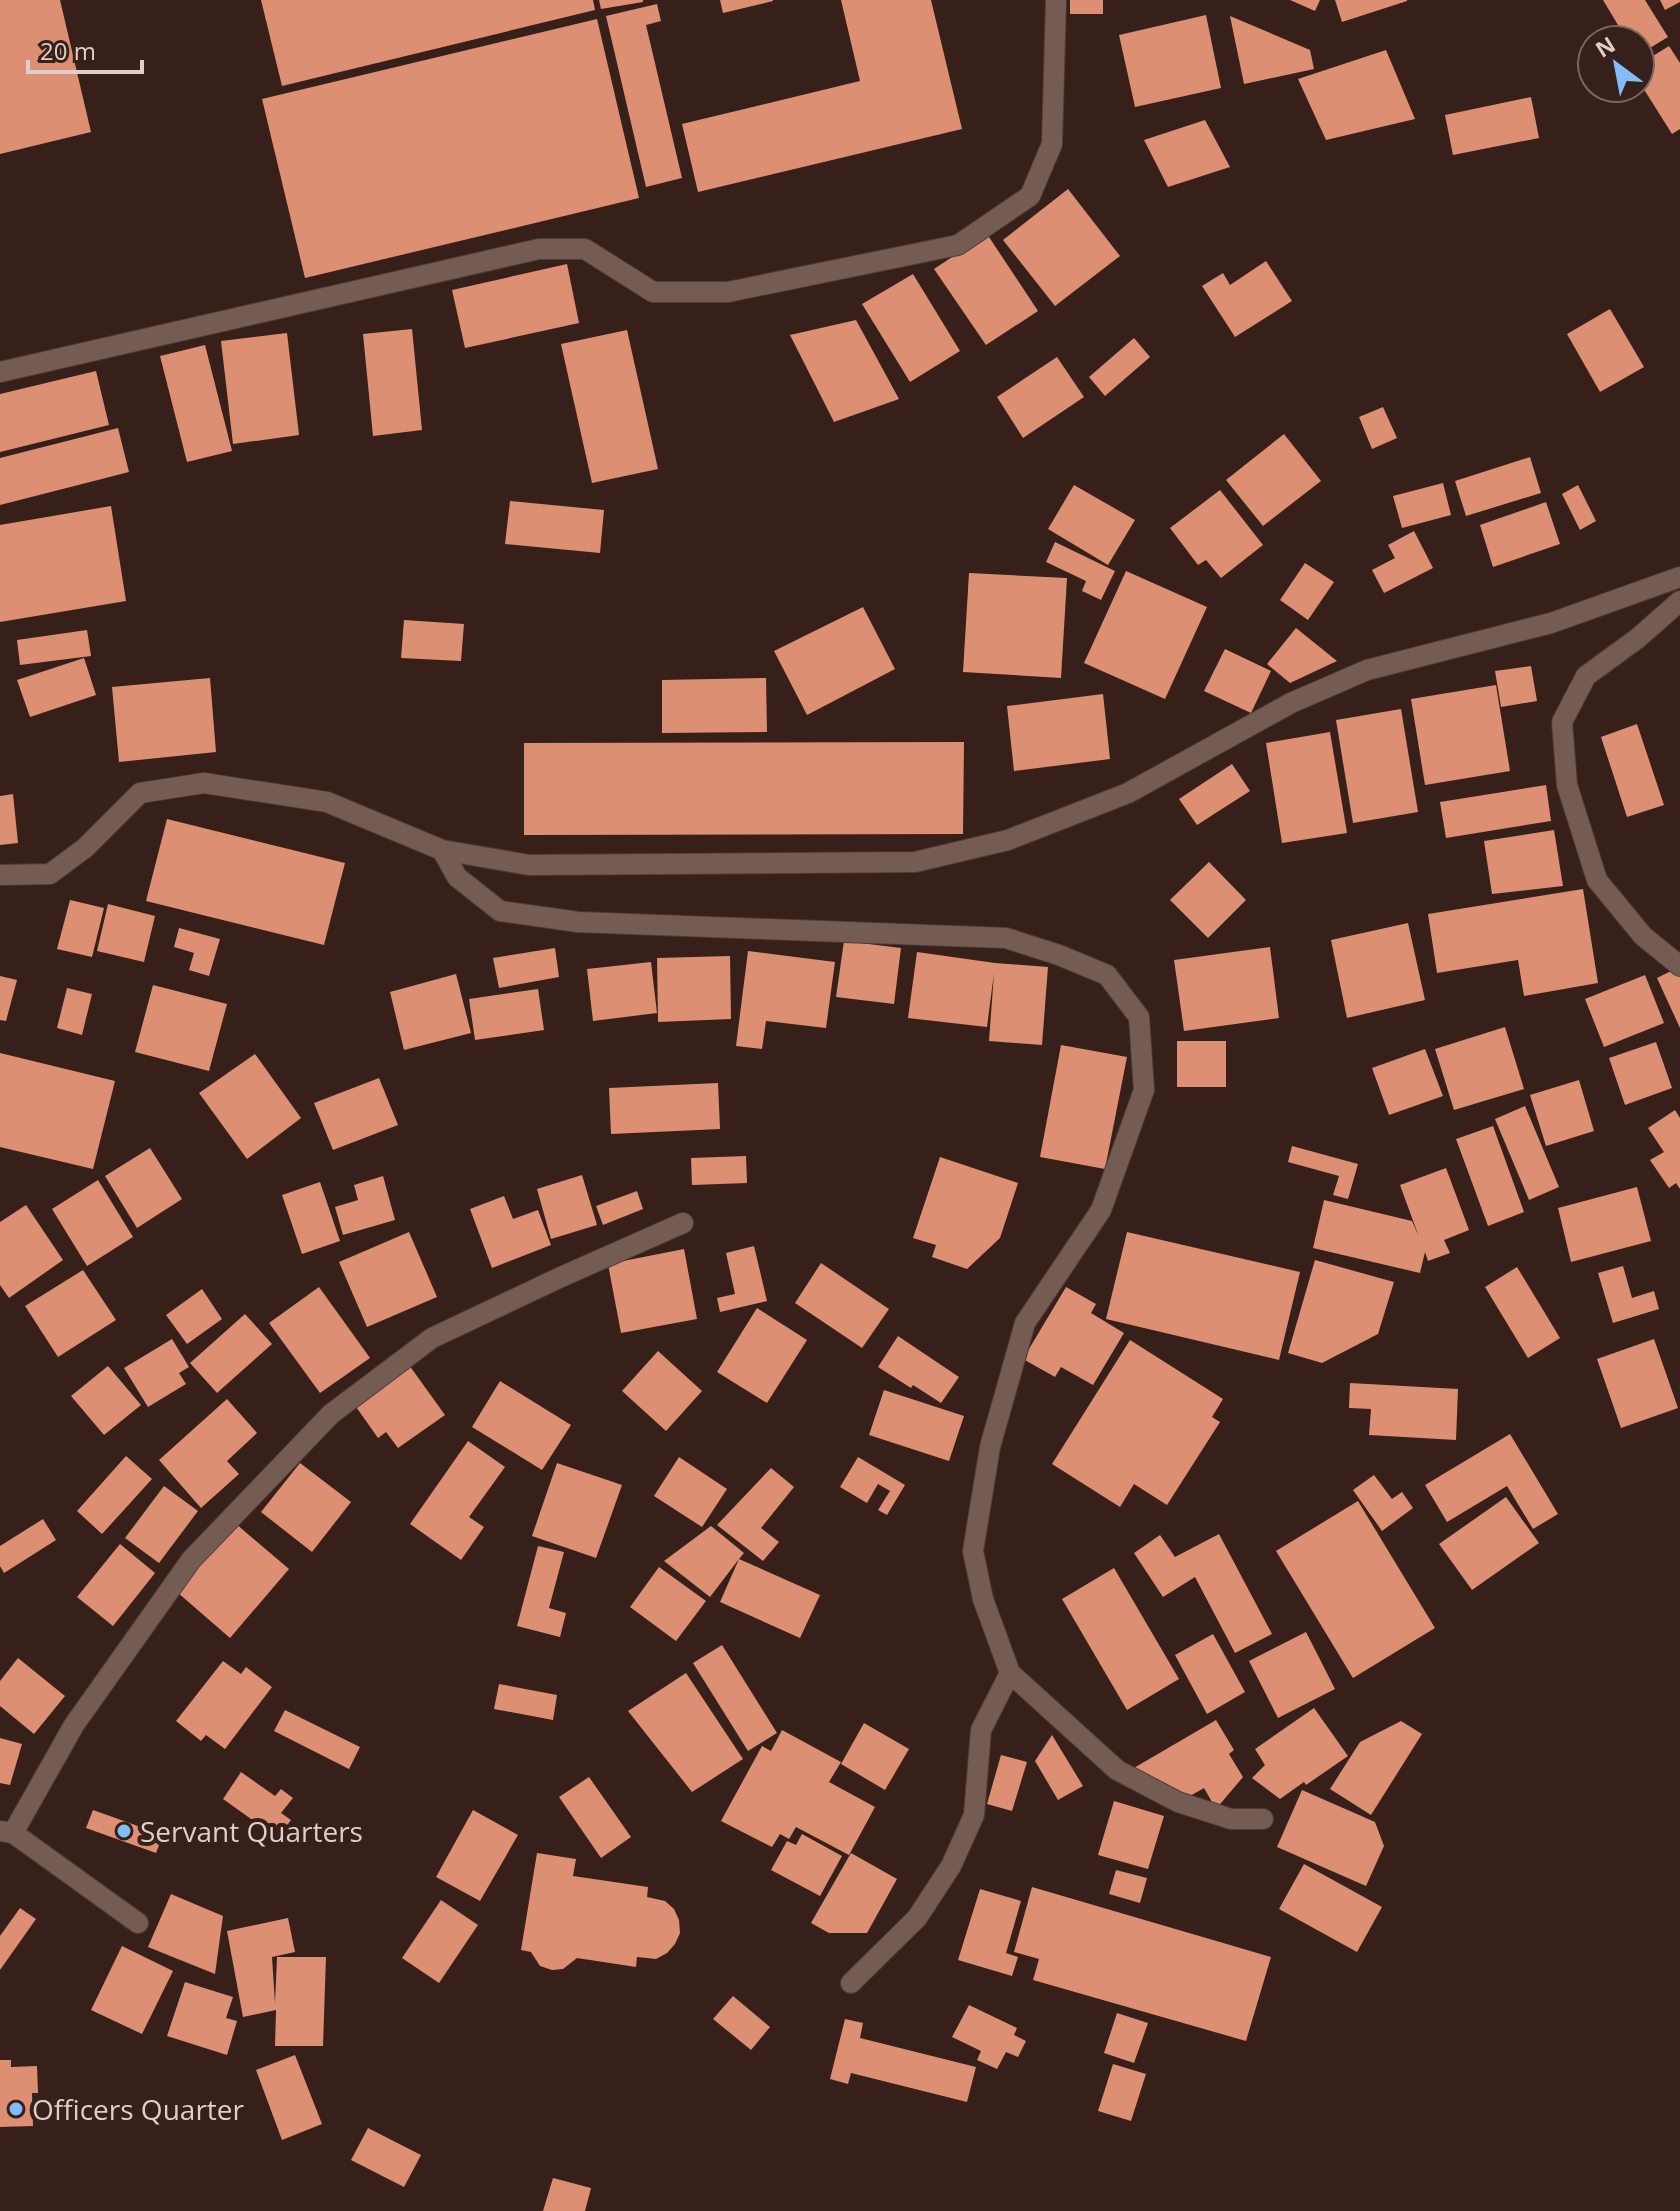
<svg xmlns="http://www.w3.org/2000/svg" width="1680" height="2211" viewBox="0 0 1680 2211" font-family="'Open Sans',sans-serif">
  <rect width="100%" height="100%" fill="#362019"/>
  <g fill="#dd8f74">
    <polygon points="0,0 60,0 91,132 0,154"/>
    <polygon points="261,0 593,0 595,10 282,86"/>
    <polygon points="599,0 643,0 643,2 601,9"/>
    <polygon points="720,0 773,0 773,1 723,13"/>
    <polygon points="841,0 931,0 962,129 698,192 682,124 860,81"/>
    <rect x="1070" y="0" width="33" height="14"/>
    <polygon points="1290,0 1320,0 1315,11"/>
    <polygon points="1335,0 1407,0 1407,1 1342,22"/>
    <polygon points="1603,0 1645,0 1668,37 1640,54 1640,40 1627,40"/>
    <polygon points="1660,0 1680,0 1680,2 1665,10"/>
    <polygon points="657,4 661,21 646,25 682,178 646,187 606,16"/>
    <polygon points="1206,15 1221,88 1135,107 1119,35"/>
    <polygon points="1230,16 1310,50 1314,69 1244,84"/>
    <polygon points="597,19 639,198 305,278 262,99"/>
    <polygon points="1669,46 1680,63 1680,129 1672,134 1640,83 1640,64"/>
    <polygon points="1386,50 1415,119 1326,140 1298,79"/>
    <polygon points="1531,97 1539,138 1453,155 1445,115"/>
    <polygon points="1205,120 1230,167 1168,187 1144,140"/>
    <polygon points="1068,189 1120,256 1055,306 1003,240"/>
    <polygon points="987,234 1038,311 986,345 934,269"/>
    <polygon points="1266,261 1292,301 1235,337 1202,286 1223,273 1230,285"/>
    <polygon points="567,264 579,323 465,348 452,290"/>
    <polygon points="913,274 960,351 910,382 862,304"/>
    <polygon points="1610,309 1644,367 1600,392 1567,334"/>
    <polygon points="856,320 899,399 834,422 790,335"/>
    <polygon points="412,329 422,430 373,436 363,334"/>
    <polygon points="627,330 658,469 592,483 561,344"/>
    <polygon points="287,333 299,435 233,444 221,341"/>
    <polygon points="1134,338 1150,357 1105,396 1089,377"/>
    <polygon points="205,345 232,451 187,462 160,356"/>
    <polygon points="1057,357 1084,397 1023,438 997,397"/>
    <polygon points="96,371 109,425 0,452 0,394"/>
    <polygon points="1383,407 1397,438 1372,449 1359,417"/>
    <polygon points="118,428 129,472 0,505 0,458"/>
    <polygon points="1284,434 1321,481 1263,526 1226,480"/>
    <polygon points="1530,457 1541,493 1466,516 1455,481"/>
    <polygon points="1443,483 1451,515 1402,528 1393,496"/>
    <polygon points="1074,485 1135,520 1108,565 1048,529"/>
    <polygon points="1578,485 1596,521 1580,530 1562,494"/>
    <polygon points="1220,490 1263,545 1221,578 1206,560 1198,565 1170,528"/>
    <polygon points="510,501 604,510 600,553 505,544"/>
    <polygon points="1546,502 1560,544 1493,567 1480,525"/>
    <polygon points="111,506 126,601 0,622 0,525"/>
    <polygon points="1414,531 1433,568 1384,593 1372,570 1395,558 1388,545"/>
    <polygon points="1055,542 1115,571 1101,600 1082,591 1086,581 1046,562"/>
    <polygon points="1305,563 1334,582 1308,620 1280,600"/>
    <polygon points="1126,571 1207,607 1165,699 1084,663"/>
    <polygon points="969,573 1067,578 1061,678 963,672"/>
    <polygon points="863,607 895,669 807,715 774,651"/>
    <polygon points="404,620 464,624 461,661 401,658"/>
    <polygon points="1296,628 1337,661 1290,683 1267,664"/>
    <polygon points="87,630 91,656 20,665 17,640"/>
    <polygon points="1225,649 1271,671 1251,713 1204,691"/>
    <polygon points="84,658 96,695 30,717 17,680"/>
    <polygon points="1531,666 1537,701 1501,707 1495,671"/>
    <polygon points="210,678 216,752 119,762 112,687"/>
    <polygon points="766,678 767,732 662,733 662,680"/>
    <polygon points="1496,685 1510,771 1425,785 1411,699"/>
    <polygon points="1103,694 1110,759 1014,771 1007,706"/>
    <polygon points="1401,709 1418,812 1353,823 1336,720"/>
    <polygon points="1637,724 1664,805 1627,817 1601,737"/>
    <polygon points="1330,732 1347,833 1282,843 1266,743"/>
    <polygon points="964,742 963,834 524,835 524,743"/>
    <polygon points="1232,764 1250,791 1197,825 1179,799"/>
    <polygon points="1546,785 1551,821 1446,838 1440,802"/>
    <polygon points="13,794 18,843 0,845 0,796"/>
    <polygon points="167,819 345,863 324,945 146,901"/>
    <polygon points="1554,830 1563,886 1492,894 1484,841"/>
    <polygon points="1209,862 1246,900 1208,938 1170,900"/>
    <polygon points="1583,889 1598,983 1524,996 1518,960 1437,973 1428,914"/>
    <polygon points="70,900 104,908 92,957 57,949"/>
    <polygon points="108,904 155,916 144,962 97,951"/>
    <polygon points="1408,923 1425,1000 1347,1018 1331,940"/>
    <polygon points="179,928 220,939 209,976 189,970 194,953 174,947"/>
    <polygon points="844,941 901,948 894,1004 836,997"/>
    <polygon points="1270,947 1279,1018 1184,1031 1174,960"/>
    <polygon points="555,948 559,977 499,988 493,958"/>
    <polygon points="748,951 835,962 826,1028 766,1021 762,1049 736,1046"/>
    <polygon points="917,952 995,963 1048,967 1042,1045 989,1041 994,973 987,1027 908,1018"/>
    <polygon points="730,956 731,1019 658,1022 657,958"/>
    <polygon points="651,962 657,1013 593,1021 587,969"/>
    <polygon points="1673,970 1680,971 1680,1028 1657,978"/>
    <polygon points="456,974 471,1033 404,1050 390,992"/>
    <polygon points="1645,975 1664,1023 1604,1047 1585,999"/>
    <polygon points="0,976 17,980 6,1021 0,1020"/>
    <polygon points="153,985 227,1004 209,1071 135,1052"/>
    <polygon points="67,988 92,994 82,1035 57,1028"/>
    <polygon points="538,989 544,1030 475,1040 469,999"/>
    <polygon points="1505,1027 1524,1089 1454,1110 1435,1049"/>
    <rect x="1177" y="1041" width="49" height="46"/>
    <polygon points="1656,1042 1672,1088 1625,1105 1609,1058"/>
    <polygon points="1061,1045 1127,1057 1105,1169 1040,1157"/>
    <polygon points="1425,1049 1443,1096 1389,1115 1372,1068"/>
    <polygon points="0,1053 115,1081 93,1169 0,1147"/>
    <polygon points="255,1054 301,1118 247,1159 199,1093"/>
    <polygon points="379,1078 398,1125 333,1150 314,1103"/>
    <polygon points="1579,1080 1594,1131 1546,1146 1530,1095"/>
    <polygon points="718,1083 720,1129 611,1134 609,1088"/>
    <polygon points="1525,1106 1559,1187 1529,1200 1495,1119"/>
    <polygon points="1675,1110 1680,1118 1680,1189 1676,1183 1669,1188 1650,1160 1664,1152 1648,1128"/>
    <polygon points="1493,1126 1524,1212 1488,1226 1456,1139"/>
    <polygon points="1292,1146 1358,1164 1348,1199 1333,1195 1339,1176 1288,1162"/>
    <polygon points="150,1148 182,1199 137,1228 105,1176"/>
    <polygon points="746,1156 747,1183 692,1185 691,1158"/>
    <polygon points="940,1157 1018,1183 1000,1238 967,1269 932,1257 936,1245 913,1238"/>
    <polygon points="1446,1168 1469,1230 1444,1240 1450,1253 1428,1261 1425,1252 1420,1273 1313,1248 1324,1200 1412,1221 1419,1237 1400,1185"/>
    <polygon points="582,1175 597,1225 551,1239 537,1189"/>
    <polygon points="383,1176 395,1220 343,1235 335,1207 358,1200 354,1185"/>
    <polygon points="98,1180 133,1237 87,1266 52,1209"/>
    <polygon points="320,1182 340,1241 302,1254 282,1195"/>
    <polygon points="1637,1187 1651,1241 1571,1262 1558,1208"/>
    <polygon points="637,1191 643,1209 603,1225 596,1206"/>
    <polygon points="504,1196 513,1219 538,1210 551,1245 492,1268 470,1209"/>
    <polygon points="26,1205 63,1260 9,1298 0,1285 0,1222"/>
    <polygon points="409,1232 437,1297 367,1327 339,1262"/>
    <polygon points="1127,1232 1300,1272 1279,1360 1106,1319"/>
    <polygon points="754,1246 767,1301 720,1312 717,1298 735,1294 726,1253"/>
    <polygon points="684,1249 697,1319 621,1333 608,1264"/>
    <polygon points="1315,1260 1394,1282 1378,1334 1322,1363 1288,1353"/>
    <polygon points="821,1263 889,1309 862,1348 795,1303"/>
    <polygon points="1623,1266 1632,1298 1654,1291 1659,1309 1613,1323 1598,1273"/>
    <polygon points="1517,1267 1560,1338 1528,1358 1485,1287"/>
    <polygon points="83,1270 116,1320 58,1357 25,1306"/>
    <polygon points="319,1287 370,1358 320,1393 269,1323"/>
    <polygon points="1066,1287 1096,1304 1091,1313 1124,1333 1093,1385 1061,1367 1055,1377 1023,1359"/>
    <polygon points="202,1289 222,1319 187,1344 166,1315"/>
    <polygon points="757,1308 807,1340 767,1403 717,1372"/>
    <polygon points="245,1314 272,1344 217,1393 190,1363"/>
    <polygon points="898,1336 959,1377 941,1403 913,1385 911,1388 878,1367"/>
    <polygon points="172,1339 189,1367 179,1373 186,1384 148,1407 124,1368"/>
    <polygon points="1654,1339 1678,1408 1621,1428 1597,1359"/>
    <polygon points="1130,1340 1223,1399 1212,1417 1220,1422 1167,1505 1134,1484 1120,1507 1052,1464"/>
    <polygon points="658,1351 702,1391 666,1431 622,1391"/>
    <polygon points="409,1365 445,1415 398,1448 386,1432 378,1438 354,1404"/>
    <polygon points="108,1366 141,1405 104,1435 71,1396"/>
    <polygon points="500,1381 571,1425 542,1470 472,1427"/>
    <polygon points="1350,1383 1458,1389 1456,1440 1369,1435 1371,1409 1349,1408"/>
    <polygon points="884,1390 964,1416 949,1461 869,1435"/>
    <polygon points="227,1399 257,1433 227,1461 239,1474 201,1508 159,1460"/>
    <polygon points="1510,1434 1558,1514 1533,1529 1507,1486 1447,1522 1425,1485"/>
    <polygon points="468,1441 505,1467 469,1517 484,1527 461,1560 410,1524"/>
    <polygon points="126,1456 152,1479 102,1534 77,1511"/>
    <polygon points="679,1457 727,1489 702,1527 654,1496"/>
    <polygon points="858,1457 905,1485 887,1515 878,1510 890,1491 878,1484 867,1503 840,1487"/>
    <polygon points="300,1463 351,1502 312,1552 261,1512"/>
    <polygon points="557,1463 622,1485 596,1558 532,1536"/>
    <polygon points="771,1468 794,1487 761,1528 779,1542 763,1561 717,1525"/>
    <polygon points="1374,1475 1392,1499 1402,1492 1413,1508 1382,1531 1353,1490"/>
    <polygon points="164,1486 198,1511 159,1563 125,1538"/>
    <polygon points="1506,1497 1539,1543 1472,1590 1439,1544"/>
    <polygon points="1358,1501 1435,1628 1353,1678 1276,1551"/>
    <polygon points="43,1519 56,1540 4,1573 0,1566 0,1546"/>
    <polygon points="235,1523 289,1569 230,1638 177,1592"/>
    <polygon points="711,1526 744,1553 739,1559 820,1595 800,1638 720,1602 739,1559 710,1597 664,1561"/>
    <polygon points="1219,1534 1272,1634 1235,1653 1195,1577 1163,1597 1134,1553 1160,1535 1175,1557"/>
    <polygon points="120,1544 155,1573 113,1626 77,1597"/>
    <polygon points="538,1546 564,1552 549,1608 566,1613 560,1637 517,1626"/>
    <polygon points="659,1567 706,1601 676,1641 630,1607"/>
    <polygon points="1114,1568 1179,1679 1127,1710 1062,1599"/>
    <polygon points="1306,1632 1335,1689 1278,1718 1249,1661"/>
    <polygon points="1213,1634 1245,1692 1207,1714 1175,1655"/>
    <polygon points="722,1645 777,1733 748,1751 693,1663"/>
    <polygon points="18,1658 65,1696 34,1734 0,1706 0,1681"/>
    <polygon points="223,1661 241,1674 246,1667 272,1687 225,1749 206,1735 201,1741 176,1721"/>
    <polygon points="686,1673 743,1759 692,1792 628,1711"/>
    <polygon points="499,1684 557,1695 553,1720 494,1709"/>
    <polygon points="1314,1708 1348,1756 1306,1785 1304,1782 1280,1799 1252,1778 1265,1765 1255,1749"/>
    <polygon points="285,1710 360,1747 349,1769 274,1731"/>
    <polygon points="1216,1720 1234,1750 1229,1754 1243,1777 1216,1809 1204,1788 1190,1796 1127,1772"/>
    <polygon points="1401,1721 1422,1734 1371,1815 1330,1789 1360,1742"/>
    <polygon points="864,1723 909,1749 885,1790 841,1764"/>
    <polygon points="782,1730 841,1762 829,1782 875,1807 849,1855 796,1827 789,1839 780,1834 772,1847 721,1821 762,1746 771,1751"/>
    <polygon points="1052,1735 1083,1786 1058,1800 1035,1761"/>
    <polygon points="0,1738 22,1744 10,1785 0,1783"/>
    <polygon points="1001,1755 1027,1762 1012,1811 987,1804"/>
    <polygon points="241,1772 275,1796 281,1789 293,1798 281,1813 291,1820 278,1838 223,1799"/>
    <polygon points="589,1777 631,1837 601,1858 559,1797"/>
    <polygon points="1302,1790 1375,1822 1384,1846 1366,1886 1277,1847"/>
    <polygon points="1114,1801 1164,1816 1148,1869 1098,1855"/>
    <polygon points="93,1810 163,1835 156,1853 86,1828"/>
    <polygon points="473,1810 518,1835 480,1901 436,1877"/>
    <polygon points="802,1834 842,1856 820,1896 771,1870 787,1841 796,1845"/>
    <polygon points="537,1853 576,1859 573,1876 648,1887 647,1897 665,1901 674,1909 679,1920 680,1933 675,1944 667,1953 656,1959 637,1957 636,1967 577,1958 563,1969 552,1970 540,1966 531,1952 521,1950"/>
    <polygon points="851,1853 897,1879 867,1933 829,1933 811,1923"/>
    <polygon points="1304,1864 1382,1907 1357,1952 1279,1909"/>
    <polygon points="1116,1870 1147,1878 1140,1903 1109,1894"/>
    <polygon points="1032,1887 1271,1957 1246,2041 1033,1980 1039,1959 1014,1952"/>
    <polygon points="980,1889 1021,1901 1006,1953 1018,1957 1012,1976 958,1960"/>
    <polygon points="171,1894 223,1916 215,1974 148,1947"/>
    <polygon points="441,1900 478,1925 439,1983 402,1958"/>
    <polygon points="20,1908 36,1919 0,1970 0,1936"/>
    <polygon points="288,1918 295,1952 272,1957 275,2003 277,1957 326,1957 323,2046 275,2046 276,2010 243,2017 227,1931"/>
    <polygon points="122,1946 173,1971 142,2034 91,2010"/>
    <polygon points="185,1982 233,1997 226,2018 237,2021 227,2055 167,2036"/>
    <polygon points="733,1996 770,2027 751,2050 713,2019"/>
    <polygon points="969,2005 1017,2028 1014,2035 1026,2041 1018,2057 1006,2052 997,2069 977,2060 981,2051 952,2037"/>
    <polygon points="1117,2013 1148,2023 1134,2063 1104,2053"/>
    <polygon points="845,2019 863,2023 860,2038 976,2067 967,2102 851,2073 848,2084 830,2079"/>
    <polygon points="295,2055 322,2124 282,2140 256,2070"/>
    <polygon points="0,2060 11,2060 11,2067 37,2066 38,2093 32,2093 33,2126 0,2127"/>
    <polygon points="1113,2064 1146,2074 1131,2121 1098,2111"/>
    <polygon points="368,2128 421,2155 404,2187 351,2160"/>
    <polygon points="553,2178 591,2188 585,2211 543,2211"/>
  </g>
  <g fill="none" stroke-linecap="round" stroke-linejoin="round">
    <g stroke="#4f3c37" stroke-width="22">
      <g id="minor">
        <polyline points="0,372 539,249 585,249 653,292 728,292 958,245 1030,196 1052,144 1056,0"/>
        <polyline points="1680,601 1638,638 1586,676 1562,722 1567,785 1597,880 1643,936 1680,966"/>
        <polyline points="442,850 457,877 500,911 578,922 1006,938 1059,955 1107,975 1139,1017 1144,1090 1101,1210 1025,1323 990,1447 973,1551 983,1599 1010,1673 1117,1770 1178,1802 1231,1819 1263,1819"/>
        <polyline points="0,875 50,874 85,848 140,793 204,783 327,802 442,850 529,865 915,862 1008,840 1128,793 1291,703 1367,670 1551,623 1680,577"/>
        <polyline points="0,1831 13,1833 138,1923"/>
        <polyline points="13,1833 74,1725 191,1560 331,1414 432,1338 561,1277 683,1223"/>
        <polyline points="851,1983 917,1918 951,1866 974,1815 981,1730 1010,1673"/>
      </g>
    </g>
    <use href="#minor" stroke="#755c53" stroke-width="20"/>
  </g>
  <g fill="#81bdfa" stroke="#362019" stroke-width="3">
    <circle cx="124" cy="1831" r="8"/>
    <circle cx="16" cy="2109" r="8"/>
  </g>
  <g text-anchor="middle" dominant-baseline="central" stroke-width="8" stroke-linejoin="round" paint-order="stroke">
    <g font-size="28" fill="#decfca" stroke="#362019" text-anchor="start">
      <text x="140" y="1831">Servant Quarters</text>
      <text x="32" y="2109">Officers Quarter</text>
    </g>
  </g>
  <g transform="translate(1616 64) rotate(328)"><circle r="38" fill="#362019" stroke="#796660" stroke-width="2"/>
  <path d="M0-6L14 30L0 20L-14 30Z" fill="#81bdfa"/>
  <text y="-12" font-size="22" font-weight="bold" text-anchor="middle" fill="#decfca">N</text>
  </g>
  <path d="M28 60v12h114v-12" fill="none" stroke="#decfca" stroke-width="4"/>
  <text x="40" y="60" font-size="24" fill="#decfca" stroke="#362019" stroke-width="6" paint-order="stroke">20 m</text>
</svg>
